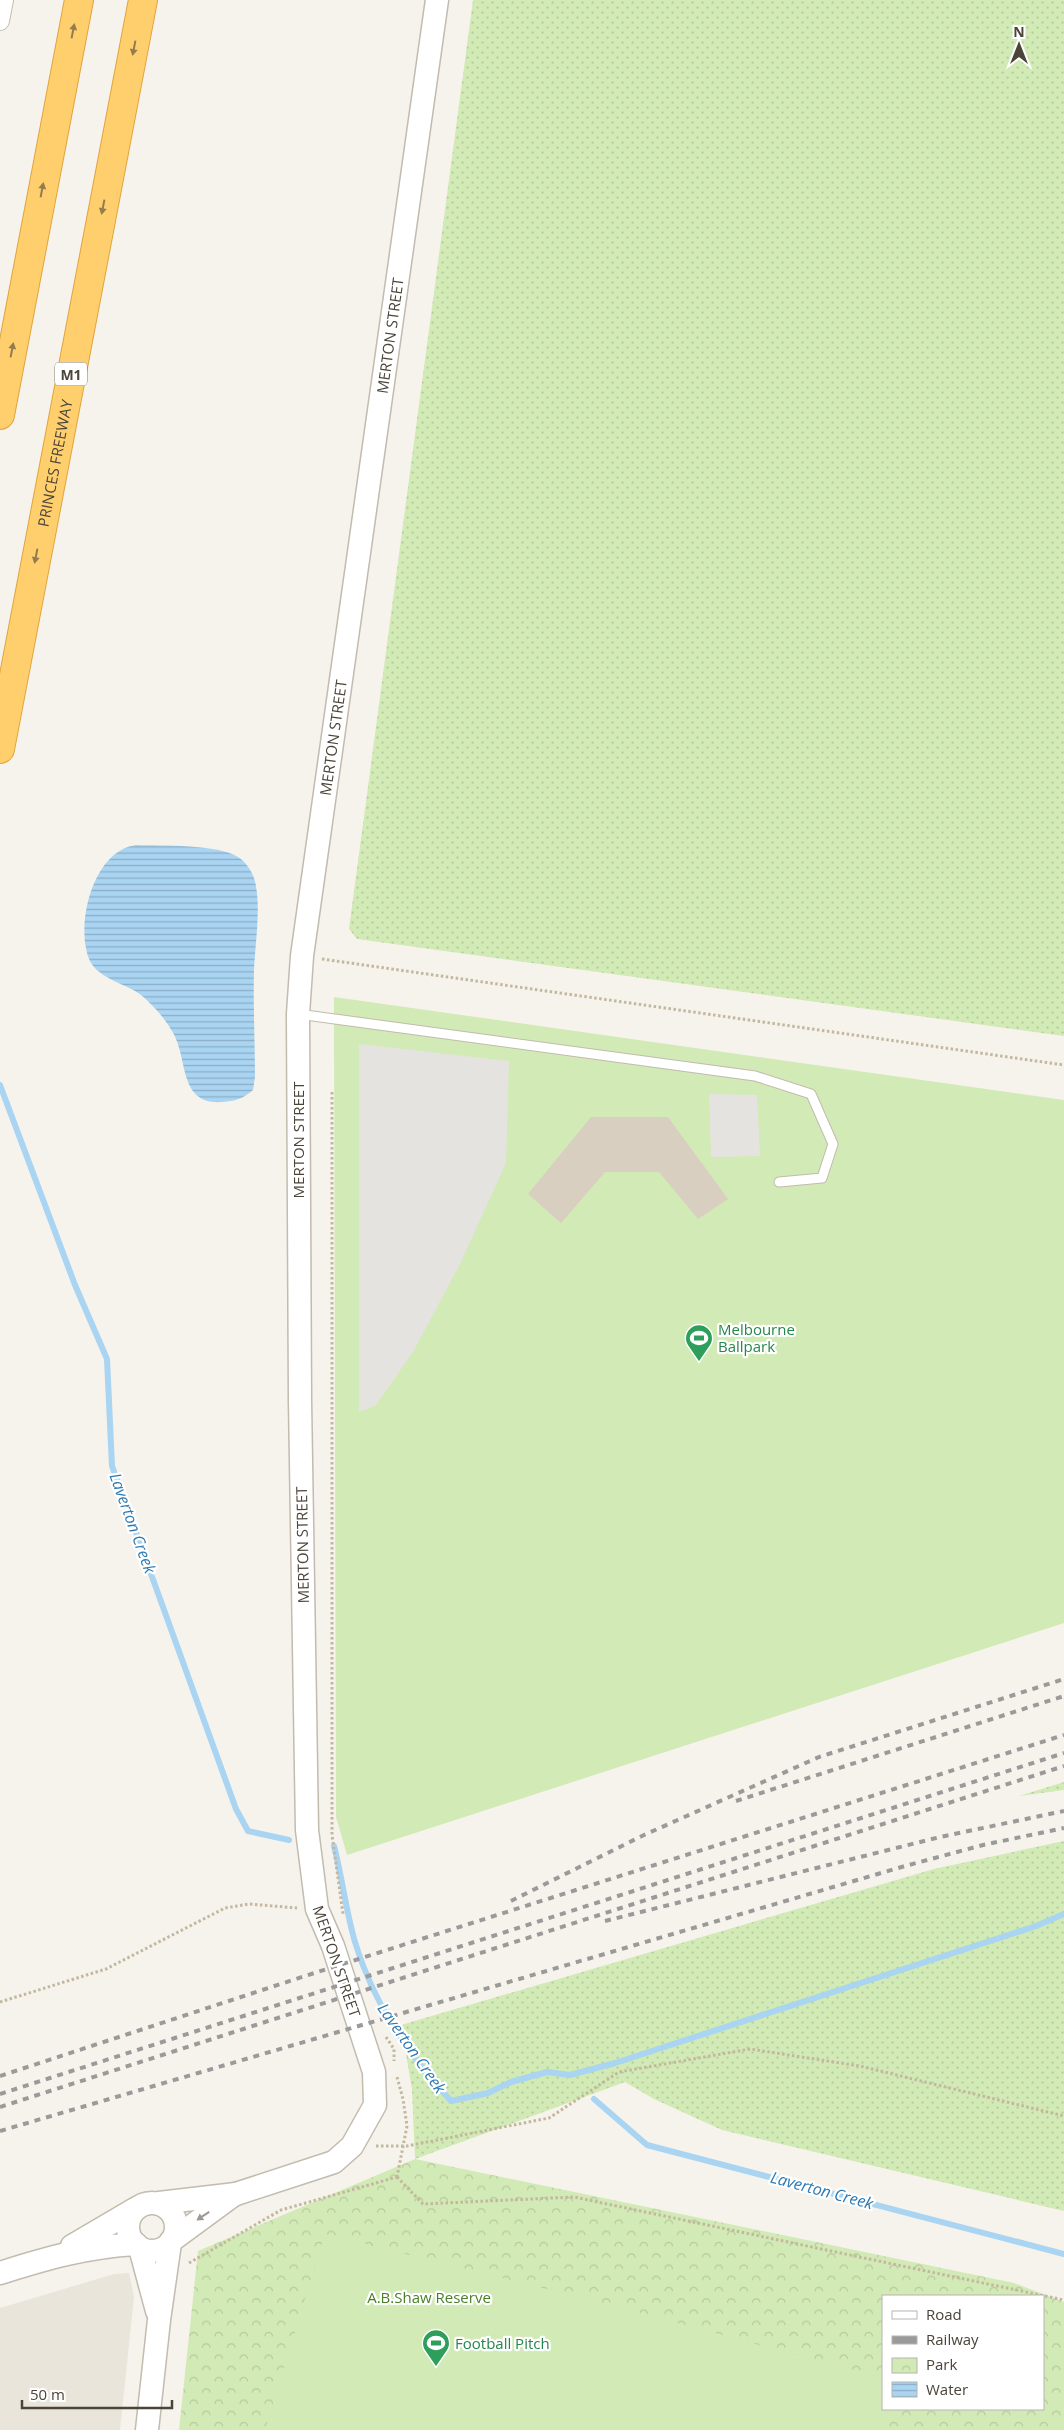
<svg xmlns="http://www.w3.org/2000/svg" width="1064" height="2430" viewBox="0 0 1064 2430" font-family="'Open Sans',sans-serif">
  <defs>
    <pattern id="grass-dots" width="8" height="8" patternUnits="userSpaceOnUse" patternTransform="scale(1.25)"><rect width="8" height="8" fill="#d2eab5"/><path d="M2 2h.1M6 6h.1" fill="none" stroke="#b6ca9c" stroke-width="1.8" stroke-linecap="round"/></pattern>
    <pattern id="park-crowns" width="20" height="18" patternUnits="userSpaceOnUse" patternTransform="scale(1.25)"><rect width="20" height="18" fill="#d2eab5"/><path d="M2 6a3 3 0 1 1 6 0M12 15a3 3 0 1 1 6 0" fill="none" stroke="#b6ca9c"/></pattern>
    <pattern id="water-rules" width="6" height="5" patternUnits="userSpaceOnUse" patternTransform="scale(1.25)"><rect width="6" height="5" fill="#a9d4f2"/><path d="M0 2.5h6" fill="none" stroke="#8caec5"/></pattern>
  </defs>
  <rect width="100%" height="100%" fill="#f6f3ec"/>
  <polygon fill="#eae5da" points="129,2273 134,2297 120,2430 0,2430 0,2308 114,2274"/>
  <g fill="url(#grass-dots)">
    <polygon points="473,0 1064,0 1064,1036 357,939 349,929"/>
    <polygon points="1064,1782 1064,1790 1019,1796"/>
    <polygon points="1064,1841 1064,2211 722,2130 654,2099 625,2082 415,2159 412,2089 401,2025 934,1869"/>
  </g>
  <path fill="url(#park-crowns)" fill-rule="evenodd" d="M415,2159l599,124 50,19v128h-885l19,-179zM883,2296h160v113h-160z"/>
  <g fill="#d2eab5">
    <polygon points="334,997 1064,1100 1064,1623 347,1855 336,1817"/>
    <polygon points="325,2234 603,2303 883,2378 883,2409 892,2409 887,2430 265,2430"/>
  </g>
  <g fill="#e5e3e0">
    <polygon points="359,1044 509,1061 506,1163 460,1264 413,1352 376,1405 359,1412"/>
    <polygon points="709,1094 757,1095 760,1156 711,1157"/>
  </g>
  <path fill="url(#water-rules)" d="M136,845c26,1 82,-1 102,12 8,5 13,13 16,21 8,25 1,66 0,92 -1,35 1,71 1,107l-2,13c-10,9 -18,11 -31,12 -41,3 -35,-38 -46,-63 -3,-8 -11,-19 -16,-25 -6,-7 -13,-14 -19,-19 -14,-11 -42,-16 -51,-34 -16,-35 3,-111 46,-116z"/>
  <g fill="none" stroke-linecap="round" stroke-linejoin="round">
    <g stroke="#a9d4f2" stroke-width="6">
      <polyline points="0,1085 75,1285 107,1359 112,1466 236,1809 248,1831 289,1840"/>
      <path d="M334,1846c8,31 12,65 21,96 18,60 54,114 96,159l37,-8 23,-11 36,-10 23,3 45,-12 421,-137 28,-12"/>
      <polyline points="594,2099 647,2145 1064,2254"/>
    </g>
  </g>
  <polygon fill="#d8cfc1" points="591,1117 668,1117 728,1199 698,1219 659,1172 605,1172 561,1223 528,1194"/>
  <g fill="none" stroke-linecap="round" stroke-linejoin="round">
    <g stroke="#c2bbae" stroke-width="11">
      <polyline id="service" points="298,1014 755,1076 811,1094 833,1144 822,1178 779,1182"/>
    </g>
    <g stroke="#c2bbae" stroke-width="20">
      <polyline id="minor" points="0,21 4,0"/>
    </g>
    <g stroke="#c2bbae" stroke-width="25">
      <g id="tertiary">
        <path id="s1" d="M159,2203l77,-9 98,-32 18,-16 23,-41 -1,-33 -41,-126 -16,-37 -10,-79 -7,-430 -2,-386 4,-58 135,-956"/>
        <circle cx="152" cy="2227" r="24"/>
        <polyline points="171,2241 235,2194"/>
        <polyline points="72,2246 135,2209"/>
        <polyline points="140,2248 157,2311"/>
        <path d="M0,2273c47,-15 86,-26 136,-29"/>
        <polyline points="147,2430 159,2320 170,2243"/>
      </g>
    </g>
    <g stroke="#e0a43c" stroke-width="30">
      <g id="motorway">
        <polyline points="0,415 79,0"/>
        <path id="s2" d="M0,749l143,-749"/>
      </g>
    </g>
    <g stroke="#c4b79f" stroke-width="3" stroke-dasharray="2.5 2.5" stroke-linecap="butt">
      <polyline points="322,959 1064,1065"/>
      <polyline points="332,1092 332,1835 343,1914"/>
      <polyline points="0,2002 106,1969 225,1908 249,1904 297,1908"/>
      <polyline points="386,2037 394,2049 394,2061"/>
      <polyline points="397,2077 403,2099 407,2126 397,2177"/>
      <polyline points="376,2146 407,2146 549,2118 619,2072 750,2049 860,2066 1064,2116"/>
      <polyline points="397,2177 423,2204 574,2197 1064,2300"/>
      <polyline points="189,2263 281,2210 397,2177"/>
    </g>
    <use href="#service" stroke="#fff" stroke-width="9"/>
    <use href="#minor" stroke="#fff" stroke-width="18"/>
    <use href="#tertiary" stroke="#fff" stroke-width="22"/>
    <use href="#motorway" stroke="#ffcf6e" stroke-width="28"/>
    <g stroke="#9a9a9a" stroke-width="4" stroke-dasharray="6 6" stroke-linecap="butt">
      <polyline points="736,1801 1064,1696"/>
      <polyline points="511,1901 644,1835 819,1757 1064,1679"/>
      <polyline points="605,1921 940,1837 1064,1811"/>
      <polyline points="0,2076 305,1976 1064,1735"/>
      <polyline points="0,2094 1064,1753"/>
      <polyline points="0,2107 1064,1766"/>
      <polyline points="0,2131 905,1866 983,1845 1064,1828"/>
    </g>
  </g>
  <defs><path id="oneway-solid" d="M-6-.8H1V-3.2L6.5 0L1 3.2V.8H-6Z" transform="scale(1.25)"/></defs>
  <g fill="#937c4e">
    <use href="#oneway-solid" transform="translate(73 31) rotate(-79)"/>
    <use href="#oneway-solid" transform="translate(134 48) rotate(101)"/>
    <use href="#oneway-solid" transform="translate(42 190) rotate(-79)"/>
    <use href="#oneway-solid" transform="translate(103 207) rotate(101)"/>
    <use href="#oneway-solid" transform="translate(12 350) rotate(-79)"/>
    <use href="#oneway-solid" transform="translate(36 556) rotate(101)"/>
  </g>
  <use fill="#9c9892" href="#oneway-solid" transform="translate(203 2216) rotate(146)"/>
  <defs>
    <g id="stadium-pin" transform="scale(1.4375)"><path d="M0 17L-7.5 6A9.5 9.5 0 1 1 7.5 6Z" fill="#2e9e5b" stroke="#fff"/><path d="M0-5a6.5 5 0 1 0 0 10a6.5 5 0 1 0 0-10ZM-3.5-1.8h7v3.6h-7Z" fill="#fff"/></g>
  </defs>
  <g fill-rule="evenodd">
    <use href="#stadium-pin" x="699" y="1338"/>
    <use href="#stadium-pin" x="436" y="2343"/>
  </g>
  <g text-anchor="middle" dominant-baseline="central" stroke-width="4.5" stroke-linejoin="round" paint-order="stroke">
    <rect fill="#fff" stroke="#817c74" stroke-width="1" x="55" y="362.5" width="32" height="23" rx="4"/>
    <g font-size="14" font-weight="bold" fill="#4b4439">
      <text x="71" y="374">M1</text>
    </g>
    <g font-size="15" fill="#4b4439" stroke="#fff">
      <text stroke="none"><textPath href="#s1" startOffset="2038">MERTON STREET</textPath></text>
      <text stroke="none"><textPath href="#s2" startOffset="291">PRINCES FREEWAY</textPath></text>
      <text stroke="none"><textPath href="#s1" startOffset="1632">MERTON STREET</textPath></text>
      <text transform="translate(298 1140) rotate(-90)">MERTON STREET</text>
      <text transform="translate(302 1545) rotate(-91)">MERTON STREET</text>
      <text transform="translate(337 1961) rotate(71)">MERTON STREET</text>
    </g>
    <g font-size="15" fill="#27864d" stroke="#fff" text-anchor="start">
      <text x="718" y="1329">Melbourne<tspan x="718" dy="17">Ballpark</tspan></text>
      <text x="455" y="2343">Football Pitch</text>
    </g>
    <g font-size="15" fill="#4a7f2a" stroke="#fff">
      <text x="429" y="2297">A.B.Shaw Reserve</text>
    </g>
    <g font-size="16" font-style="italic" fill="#2e7ab2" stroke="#fff">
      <text transform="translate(133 1523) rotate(70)">Laverton Creek</text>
      <text transform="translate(412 2048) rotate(55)">Laverton Creek</text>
      <text transform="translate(822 2190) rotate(15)">Laverton Creek</text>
    </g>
  </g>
  <rect x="882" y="2295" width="162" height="115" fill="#ffffff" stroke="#b7b4b0"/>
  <rect x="892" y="2311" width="25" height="8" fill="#ffffff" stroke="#b7b4b0"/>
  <text x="926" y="2320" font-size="15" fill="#4b4439">Road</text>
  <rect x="892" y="2336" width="25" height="8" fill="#9a9a9a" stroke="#b7b4b0"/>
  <text x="926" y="2345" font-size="15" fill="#4b4439">Railway</text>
  <rect x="892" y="2358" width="25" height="15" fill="url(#park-crowns)" stroke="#b7b4b0"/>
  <text x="926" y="2370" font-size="15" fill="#4b4439">Park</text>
  <rect x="892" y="2382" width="25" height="15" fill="url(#water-rules)" stroke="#b7b4b0"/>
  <text x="926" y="2395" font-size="15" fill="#4b4439">Water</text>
  <g transform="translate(1019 45)" stroke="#ffffff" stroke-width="4" paint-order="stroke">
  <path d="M0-4L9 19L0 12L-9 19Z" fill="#4b4439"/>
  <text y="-8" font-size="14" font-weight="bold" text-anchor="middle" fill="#4b4439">N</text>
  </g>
  <path d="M22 2400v8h150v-8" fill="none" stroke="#4b4439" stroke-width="2.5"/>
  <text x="30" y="2400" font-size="15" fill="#4b4439" stroke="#ffffff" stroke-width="4" paint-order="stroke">50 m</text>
</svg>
